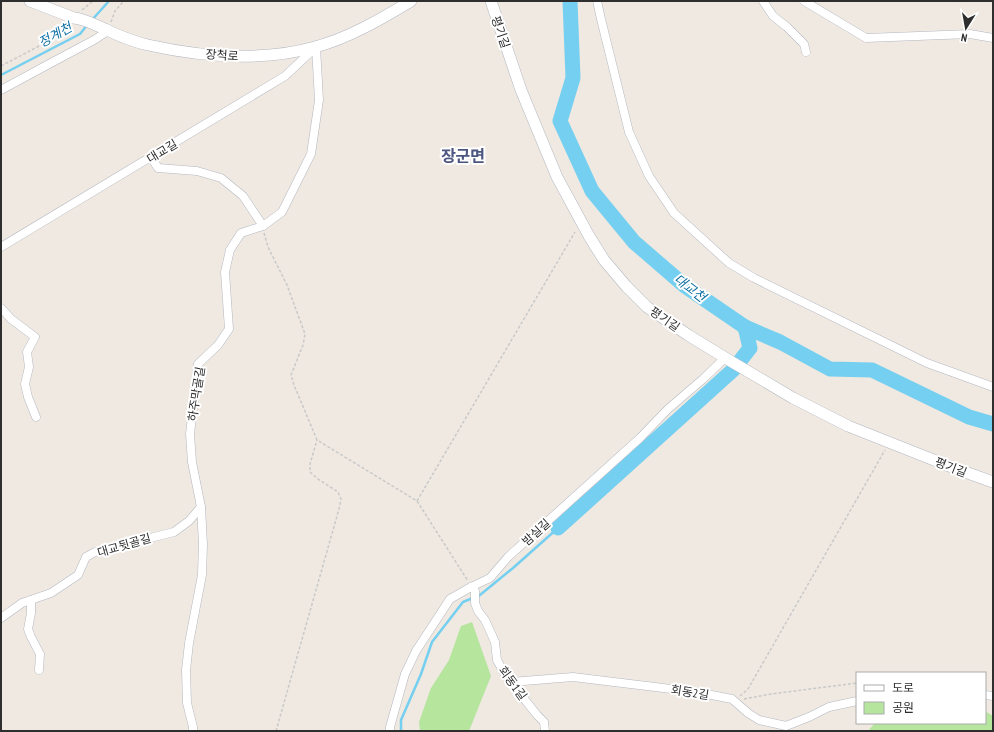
<svg xmlns="http://www.w3.org/2000/svg" width="994" height="732" viewBox="0 0 994 732" font-family="'PT Sans Narrow','Noto Sans KR',sans-serif">
  <rect width="100%" height="100%" fill="#efe9e1"/>
  <g fill="#b6e59e">
    <polygon points="472,622 491,676 469,731 420,731 419,722 431,688 449,660 461,626"/>
    <polygon points="985,711 993,716 993,731 868,731 875,723 985,723"/>
  </g>
  <g fill="none" stroke-linecap="round" stroke-linejoin="round">
    <g stroke="#75cff0" stroke-width="2.5">
      <polyline points="91,21 109,1"/>
      <polyline points="1,75 80,34 88,24"/>
      <polyline points="401,731 401,720 421,674 432,642 463,602 480,595 513,568 558,528"/>
    </g>
    <g stroke="#75cff0" stroke-width="15">
      <polyline points="570,1 573,78 560,121 592,191 634,242 685,286 745,327 780,342 830,369 872,370 969,417 993,424"/>
      <polyline points="558,528 733,370 750,348 745,327"/>
    </g>
    <g stroke="#b4b7c1" stroke-width="9">
      <g id="minor">
        <polyline points="597,1 601,19 629,132 649,176 674,213 729,263 754,278 927,363 993,387"/>
        <polyline points="763,1 773,16 787,27 804,44 806,52"/>
        <polyline points="804,1 866,38 970,34 993,38"/>
        <polyline points="1,90 49,64 94,40 108,31"/>
        <polyline points="151,157 158,168 197,171 221,178 243,196 263,226 241,233 230,250 225,272 229,329 218,345 198,364 190,434 192,462 201,507 203,544 202,575 189,643 186,670 187,703 193,727 193,731"/>
        <polyline points="263,226 282,212 311,154 319,100 316,47"/>
        <polyline points="1,247 285,76 316,47"/>
        <polyline points="1,308 11,319 35,337 27,352 29,367 25,384 28,397 36,417"/>
        <polyline points="471,587 475,591 475,603 478,611 485,620 495,642 497,660 506,676 537,715 544,722 545,731"/>
        <polyline points="31,600 31,613 28,629 31,637 40,654 39,670"/>
        <polyline points="1,618 22,603 51,593 78,575 86,557 95,552 174,532 189,521 201,507"/>
        <polyline points="511,682 573,677 696,692 732,699 748,713 759,720 786,726 809,717 829,707 857,701"/>
        <polyline points="985,695 993,696"/>
        <polyline points="390,731 390,727 405,674 416,651 450,599 471,587 490,578 508,557 640,438 668,409 703,379 725,358"/>
      </g>
    </g>
    <g stroke="#b4b7c1" stroke-width="12">
      <g id="secondary">
        <path d="M30,1l44,17c11,1 21,7 31,11 12,6 30,13 43,16 54,12 113,17 167,2 34,-9 66,-28 96,-46"/>
        <polyline points="491,1 521,90 557,177 589,236 604,260 626,286 647,307 688,335 732,362 793,398 848,426 954,468 993,482"/>
      </g>
    </g>
    <g stroke="#c9c9c9" stroke-width="1.5" stroke-dasharray="3 2" stroke-linecap="butt">
      <polyline points="82,10 93,1"/>
      <polyline points="111,22 115,11 124,1"/>
      <polyline points="1,66 62,34 67,26"/>
      <polyline points="264,233 268,247 287,285 305,334 303,345 291,375 294,385 317,440 417,501 468,581"/>
      <polyline points="417,501 575,232"/>
      <polyline points="740,696 748,689 885,450"/>
      <polyline points="744,699 771,694 857,683"/>
      <polyline points="276,731 339,509 341,499 338,492 318,479 310,472 310,464 317,440"/>
    </g>
    <use href="#minor" stroke="#fff" stroke-width="8"/>
    <use href="#secondary" stroke="#fff" stroke-width="11"/>
  </g>
  <g text-anchor="middle" dominant-baseline="central" stroke-width="4" stroke-linejoin="round" paint-order="stroke">
    <g font-size="12" fill="#2e2e2e" stroke="#fff">
      <text transform="translate(501 32) rotate(71)">평기길</text>
      <text transform="translate(222 55) rotate(4)">장척로</text>
      <text transform="translate(162 151) rotate(-31)">대교길</text>
      <text transform="translate(665 319) rotate(35)">평기길</text>
      <text transform="translate(196 394) rotate(-81)">하주막골길</text>
      <text transform="translate(951 467) rotate(21)">평기길</text>
      <text transform="translate(536 532) rotate(-42)">밤실길</text>
      <text transform="translate(124 545) rotate(-16)">대교뒷골길</text>
      <text transform="translate(513 683) rotate(54)">회동1길</text>
      <text transform="translate(690 692) rotate(9)">회동2길</text>
    </g>
    <g font-size="13" font-style="italic" fill="#0d6fa3" stroke="#fff">
      <text transform="translate(55 35) rotate(-29)">정계천</text>
      <text transform="translate(690 288) rotate(37)">대교천</text>
    </g>
    <g font-size="16" font-weight="bold" fill="#4d5680" stroke="#fff">
      <text x="463" y="156">장군면</text>
    </g>
  </g>
  <rect width="994" height="732" fill="none" stroke="#2e2e2e" stroke-width="4"/>
  <rect x="856" y="672" width="130" height="52" fill="#ffffff" stroke="#ababab"/>
  <rect x="864" y="685" width="20" height="6" fill="#ffffff" stroke="#ababab"/>
  <text x="892" y="692" font-size="12" fill="#2e2e2e">도로</text>
  <rect x="864" y="702" width="20" height="12" fill="#b6e59e" stroke="#ababab"/>
  <text x="892" y="712" font-size="12" fill="#2e2e2e">공원</text>
  <g transform="translate(966 28) rotate(191)" stroke="#ffffff" stroke-width="3" paint-order="stroke">
  <path d="M0-3L7 15L0 10L-7 15Z" fill="#2e2e2e"/>
  <text y="-6" font-size="11" font-weight="bold" text-anchor="middle" fill="#2e2e2e">N</text>
  </g>
</svg>
